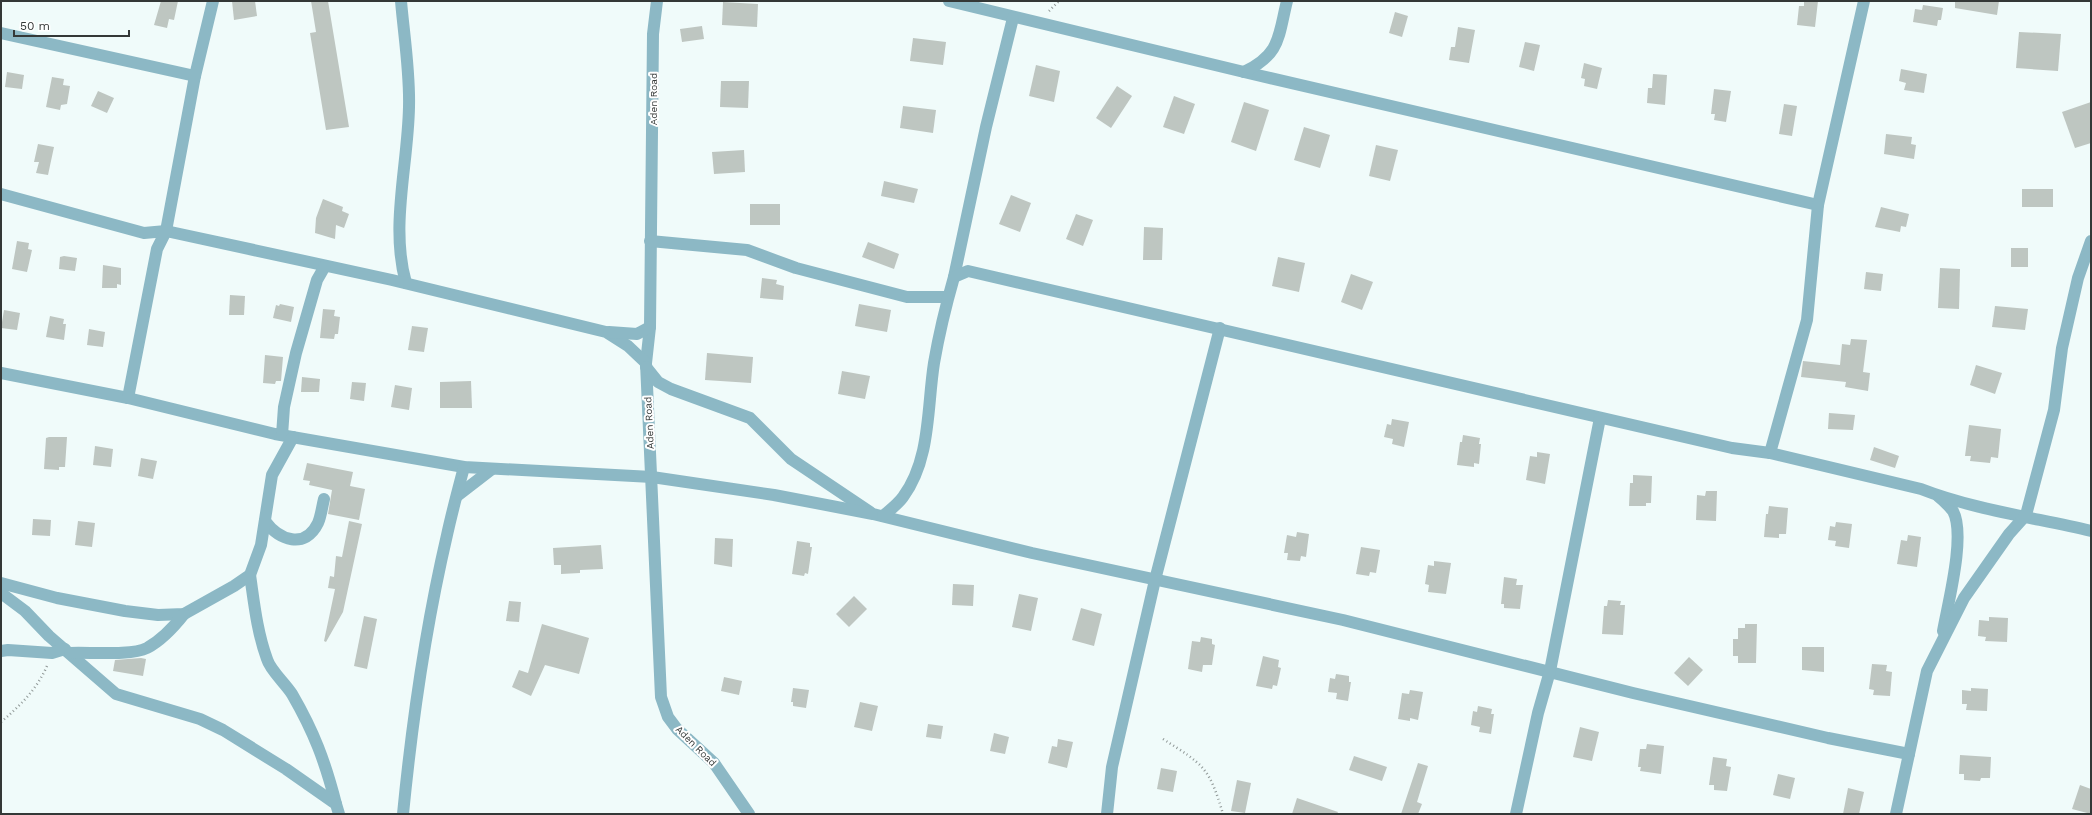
<svg xmlns="http://www.w3.org/2000/svg" width="2092" height="815" viewBox="0 0 2092 815" font-family="'Work Sans',sans-serif">
  <rect width="100%" height="100%" fill="#f0fbfa"/>
  <g fill="#bec6c1">
    <polygon points="161,1 178,1 174,20 169,19 167,28 154,25"/>
    <polygon points="232,1 255,1 257,16 234,20"/>
    <polygon points="311,1 328,1 349,127 326,130 310,33 316,32"/>
    <polygon points="1804,1 1818,1 1815,27 1797,25 1799,6 1804,6"/>
    <polygon points="1955,1 1999,1 1997,15 1955,8"/>
    <polygon points="723,2 758,4 757,27 722,25"/>
    <polygon points="1923,5 1943,8 1941,20 1938,20 1937,26 1913,22 1915,9 1922,10"/>
    <polygon points="1395,12 1408,16 1402,37 1389,33"/>
    <polygon points="702,26 704,39 682,42 680,29"/>
    <polygon points="1458,27 1475,30 1469,63 1449,60 1451,47 1455,47"/>
    <polygon points="2019,32 2061,34 2058,71 2016,68"/>
    <polygon points="913,38 946,42 943,65 910,61"/>
    <polygon points="1525,42 1540,45 1534,71 1519,67"/>
    <polygon points="1584,63 1602,68 1597,89 1584,86 1585,79 1581,78"/>
    <polygon points="1036,65 1060,71 1054,102 1029,96"/>
    <polygon points="1901,69 1927,74 1924,93 1904,90 1906,83 1899,81"/>
    <polygon points="7,72 24,75 22,89 5,87"/>
    <polygon points="1653,74 1667,75 1665,105 1647,103 1648,88 1652,88"/>
    <polygon points="52,77 64,79 63,85 70,86 67,104 61,105 60,110 46,107"/>
    <polygon points="721,81 749,81 748,108 720,107"/>
    <polygon points="1117,86 1132,96 1111,128 1096,118"/>
    <polygon points="1714,89 1731,91 1726,122 1714,120 1715,114 1711,114"/>
    <polygon points="98,91 114,98 107,113 91,106"/>
    <polygon points="1174,96 1195,104 1184,134 1163,127"/>
    <polygon points="1244,102 1269,110 1256,151 1231,142"/>
    <polygon points="2091,102 2091,143 2075,148 2062,112"/>
    <polygon points="1784,104 1797,106 1792,136 1779,134"/>
    <polygon points="903,106 936,110 933,133 900,128"/>
    <polygon points="1304,127 1330,135 1320,168 1294,160"/>
    <polygon points="1886,134 1912,137 1911,144 1916,145 1914,159 1884,154"/>
    <polygon points="38,144 54,147 48,175 36,173 39,162 34,162"/>
    <polygon points="1376,145 1398,150 1390,181 1369,176"/>
    <polygon points="744,150 745,172 714,174 712,152"/>
    <polygon points="884,181 918,189 914,203 881,196"/>
    <rect x="2022" y="189" width="31" height="18"/>
    <polygon points="1011,195 1031,203 1020,232 999,224"/>
    <polygon points="323,199 343,207 342,211 349,214 344,228 336,225 335,239 315,233 316,218"/>
    <rect x="750" y="204" width="30" height="21"/>
    <polygon points="1881,207 1909,214 1906,227 1901,226 1900,232 1875,227"/>
    <polygon points="1076,214 1093,220 1083,246 1066,239"/>
    <polygon points="1144,227 1163,228 1162,260 1143,260"/>
    <polygon points="17,241 29,243 28,249 32,250 27,272 12,269"/>
    <polygon points="868,242 899,254 894,269 862,257"/>
    <rect x="2011" y="248" width="17" height="19"/>
    <polygon points="64,256 77,258 75,271 59,269 60,257"/>
    <polygon points="1278,257 1305,263 1299,292 1272,286"/>
    <polygon points="103,265 121,268 121,285 117,284 117,288 102,288"/>
    <polygon points="1940,268 1960,269 1959,309 1938,308"/>
    <polygon points="1866,272 1883,274 1881,291 1864,289"/>
    <polygon points="1351,274 1373,282 1362,310 1341,302"/>
    <polygon points="762,278 777,280 776,284 784,286 783,300 760,298"/>
    <polygon points="230,295 245,296 244,315 229,315"/>
    <polygon points="280,304 294,307 291,322 273,318 276,305 279,306"/>
    <polygon points="859,304 891,310 887,332 855,326"/>
    <polygon points="1995,306 2028,309 2025,330 1992,327"/>
    <polygon points="323,309 335,310 334,316 340,317 338,334 335,334 334,339 320,338"/>
    <polygon points="4,310 20,313 17,330 1,328"/>
    <polygon points="50,316 64,319 63,324 66,324 64,340 46,337"/>
    <polygon points="412,326 428,328 424,352 408,350"/>
    <polygon points="89,329 105,332 103,347 87,345"/>
    <polygon points="1851,339 1867,340 1863,372 1870,373 1868,391 1845,387 1846,382 1801,377 1803,361 1840,365 1842,344 1850,345"/>
    <polygon points="707,353 753,357 751,383 705,380"/>
    <polygon points="265,355 283,357 281,381 276,381 275,384 263,383"/>
    <polygon points="1976,365 2002,373 1995,394 1970,385"/>
    <polygon points="842,371 870,376 865,399 838,394"/>
    <polygon points="302,377 320,379 319,392 301,392"/>
    <polygon points="471,381 472,408 440,408 440,382"/>
    <polygon points="352,382 366,383 364,401 350,399"/>
    <polygon points="395,385 412,388 409,410 391,407"/>
    <polygon points="1829,413 1855,415 1853,430 1828,429"/>
    <polygon points="1392,419 1409,422 1404,447 1392,444 1393,439 1384,437 1387,424 1391,425"/>
    <polygon points="1969,425 2001,429 1998,458 1991,457 1990,463 1970,461 1971,456 1965,456"/>
    <polygon points="1463,435 1480,438 1479,444 1481,444 1479,464 1474,463 1474,467 1457,465 1460,442 1462,442"/>
    <polygon points="49,437 67,437 65,467 59,467 59,470 44,469 46,438"/>
    <polygon points="95,446 113,449 111,467 93,465"/>
    <polygon points="1874,447 1899,456 1895,468 1870,460"/>
    <polygon points="1537,452 1550,454 1545,484 1526,480 1530,456 1537,457"/>
    <polygon points="141,458 157,461 153,479 138,476"/>
    <polygon points="307,463 353,472 350,486 365,489 359,520 328,514 332,490 309,485 310,481 303,480"/>
    <polygon points="1633,475 1652,476 1651,503 1646,503 1646,506 1629,506 1630,483 1633,483"/>
    <polygon points="1706,491 1717,491 1716,521 1696,520 1697,495 1705,496"/>
    <polygon points="1769,506 1788,508 1786,534 1779,534 1779,538 1764,537 1766,514 1768,514"/>
    <polygon points="33,519 51,520 50,536 32,535"/>
    <polygon points="78,521 95,523 92,547 75,545"/>
    <polygon points="349,521 362,524 343,612 326,642 324,641 335,589 328,588 330,576 334,577 336,556 342,557"/>
    <polygon points="1836,522 1852,524 1849,548 1835,546 1836,541 1828,540 1830,526 1835,527"/>
    <polygon points="1297,532 1309,534 1306,557 1301,556 1300,561 1287,560 1288,553 1284,553 1287,535 1296,537"/>
    <polygon points="1908,535 1921,537 1917,567 1897,564 1901,540 1907,541"/>
    <polygon points="715,538 733,539 732,567 714,564"/>
    <polygon points="797,541 810,543 810,547 812,547 808,574 805,573 804,576 792,574"/>
    <polygon points="601,545 603,569 580,570 580,573 561,574 561,565 554,565 553,548"/>
    <polygon points="1361,547 1380,550 1376,573 1370,572 1369,576 1356,574"/>
    <polygon points="1434,561 1451,563 1446,594 1428,592 1429,585 1425,584 1428,565 1434,566"/>
    <polygon points="1504,577 1517,579 1516,585 1523,585 1520,609 1504,608 1504,604 1501,604"/>
    <polygon points="953,584 974,585 973,606 952,605"/>
    <polygon points="1019,594 1038,598 1031,631 1012,627"/>
    <polygon points="854,596 867,609 849,627 836,614"/>
    <polygon points="1608,600 1621,601 1620,605 1625,605 1623,635 1602,634 1604,606 1607,606"/>
    <polygon points="509,601 521,602 519,622 506,621"/>
    <polygon points="1081,608 1102,614 1094,646 1072,640"/>
    <polygon points="364,616 377,619 367,669 354,666"/>
    <polygon points="1989,617 2008,618 2007,642 1985,641 1986,637 1978,636 1979,620 1989,621"/>
    <polygon points="542,624 589,638 579,674 545,665 531,696 512,687 519,670 528,673"/>
    <polygon points="1745,624 1757,624 1756,663 1738,663 1738,656 1733,656 1733,639 1738,639 1738,628 1745,628"/>
    <polygon points="1201,637 1212,639 1212,644 1215,645 1212,665 1203,665 1202,672 1188,669 1192,641 1200,642"/>
    <polygon points="1802,647 1824,647 1824,672 1802,670"/>
    <polygon points="1263,656 1279,660 1278,667 1281,668 1277,686 1273,685 1272,689 1256,686"/>
    <polygon points="1689,657 1703,670 1688,686 1674,673"/>
    <polygon points="141,658 146,659 143,676 113,671 115,660"/>
    <polygon points="1872,664 1887,665 1886,671 1892,672 1890,696 1873,695 1874,690 1869,689"/>
    <polygon points="1336,674 1349,676 1349,682 1351,682 1348,701 1336,699 1337,693 1328,692 1330,678 1335,679"/>
    <polygon points="724,677 742,681 739,695 721,691"/>
    <polygon points="793,688 809,690 806,708 793,706 793,702 791,702"/>
    <polygon points="1971,688 1988,689 1987,711 1966,710 1967,704 1962,704 1962,690 1971,691"/>
    <polygon points="1410,690 1423,692 1418,720 1410,718 1410,721 1398,719 1402,693 1409,694"/>
    <polygon points="860,702 878,706 872,731 854,727"/>
    <polygon points="1478,706 1492,709 1491,714 1494,714 1491,734 1479,732 1480,727 1471,725 1473,711 1477,712"/>
    <polygon points="928,724 943,726 941,739 926,737"/>
    <polygon points="1580,727 1599,732 1592,761 1573,757"/>
    <polygon points="994,733 1009,737 1005,754 990,751"/>
    <polygon points="1058,739 1073,742 1067,768 1048,763 1052,746 1057,747"/>
    <polygon points="1647,744 1664,746 1661,774 1640,771 1641,767 1638,767 1640,749 1646,749"/>
    <polygon points="1960,755 1991,757 1990,778 1981,778 1980,781 1964,780 1964,774 1959,774"/>
    <polygon points="1354,756 1387,767 1382,781 1349,770"/>
    <polygon points="1713,757 1727,759 1726,766 1731,767 1727,791 1714,790 1714,785 1709,785"/>
    <polygon points="1418,763 1428,766 1417,802 1422,804 1418,814 1401,814"/>
    <polygon points="1161,768 1177,771 1173,792 1157,789"/>
    <polygon points="1778,774 1795,778 1790,799 1773,795"/>
    <polygon points="1237,780 1251,783 1245,813 1231,811"/>
    <polygon points="2080,785 2091,789 2091,814 2072,809"/>
    <polygon points="1848,788 1864,792 1859,814 1843,814"/>
    <polygon points="1297,798 1338,812 1337,814 1292,814"/>
  </g>
  <g fill="none" stroke-linecap="round" stroke-linejoin="round">
    <g stroke="#919998" stroke-width="2.5" stroke-dasharray="1 3" stroke-linecap="butt">
      <polyline points="1049,11 1059,1"/>
      <path d="M1,722c19,-16 36,-33 46,-56"/>
      <path d="M1163,739c41,26 46,28 60,75"/>
    </g>
    <g stroke="#8cb8c5" stroke-width="12">
      <path d="M401,1c3,35 9,71 8,106 -1,58 -19,120 -3,176"/>
      <polyline points="657,1 653,34 650,327 646,363 661,697 668,717 677,729 714,763 749,814"/>
      <polyline points="949,1 1244,72 1818,205"/>
      <polyline points="1,33 195,76"/>
      <path d="M1244,72c37,-18 34,-35 43,-71"/>
      <polyline points="1,194 144,233 166,231 392,280 606,332 628,346 646,363"/>
      <polyline points="650,241 747,250 796,268 907,297 948,297"/>
      <polyline points="954,277 986,127 1013,18"/>
      <polyline points="609,332 637,334 650,327"/>
      <polyline points="646,367 658,382 671,389 750,418 791,459 870,512"/>
      <polyline points="1,373 128,398 275,434 464,467 652,477 774,495 873,514 1032,553 1343,620 1633,693 1828,738 1909,754"/>
      <polyline points="128,398 157,249 166,231 195,76 213,1"/>
      <polyline points="282,435 284,407 296,353 317,280 325,266"/>
      <polyline points="1770,453 1807,320 1818,205 1864,1"/>
      <polyline points="457,496 492,469"/>
      <path d="M1938,496c5,4 11,10 15,15 13,24 -5,92 -10,120"/>
      <path d="M883,516c7,-6 15,-12 20,-19 28,-38 24,-90 31,-134 5,-29 12,-58 20,-86l14,-6 764,177 38,5 151,36c51,20 115,29 170,42"/>
      <path d="M265,521c14,19 40,29 53,2 3,-7 4,-16 6,-24"/>
      <path d="M250,575c4,27 7,57 17,84 3,11 18,24 25,35 22,38 33,67 44,110"/>
      <polyline points="1,583 57,598 125,611 158,615 184,614 234,586 250,575 261,545 272,475 293,437"/>
      <polyline points="1,593 25,611 49,636 116,694 200,719 223,730 286,769 336,804 339,814"/>
      <polyline points="1,651 8,650 52,653 65,649"/>
      <path d="M70,653c19,-1 61,3 77,-5 15,-8 26,-20 37,-34"/>
      <path d="M403,814c9,-92 23,-189 44,-279 5,-23 11,-45 17,-68"/>
      <polyline points="1107,814 1112,767 1155,580 1220,328"/>
      <polyline points="1516,814 1538,713 1550,671 1600,418"/>
      <polyline points="1896,814 1927,671 1964,598 2009,534 2026,515 2054,410 2062,348 2078,278 2091,241"/>
    </g>
  </g>
  <g text-anchor="middle" dominant-baseline="central" stroke-width="4" stroke-linejoin="round" paint-order="stroke">
    <g font-size="10" fill="#343837" stroke="#fff">
      <text transform="translate(653 99) rotate(-90)">Aden Road</text>
      <text transform="translate(649 423) rotate(-93)">Aden Road</text>
      <text transform="translate(696 746) rotate(45)">Aden Road</text>
    </g>
  </g>
  <rect width="2092" height="815" fill="none" stroke="#343837" stroke-width="4"/>
  <path d="M14 30v6h115v-6" fill="none" stroke="#343837" stroke-width="2"/>
  <text x="20" y="30" font-size="12" fill="#343837" stroke="#ffffff" stroke-width="3" paint-order="stroke">50 m</text>
</svg>
